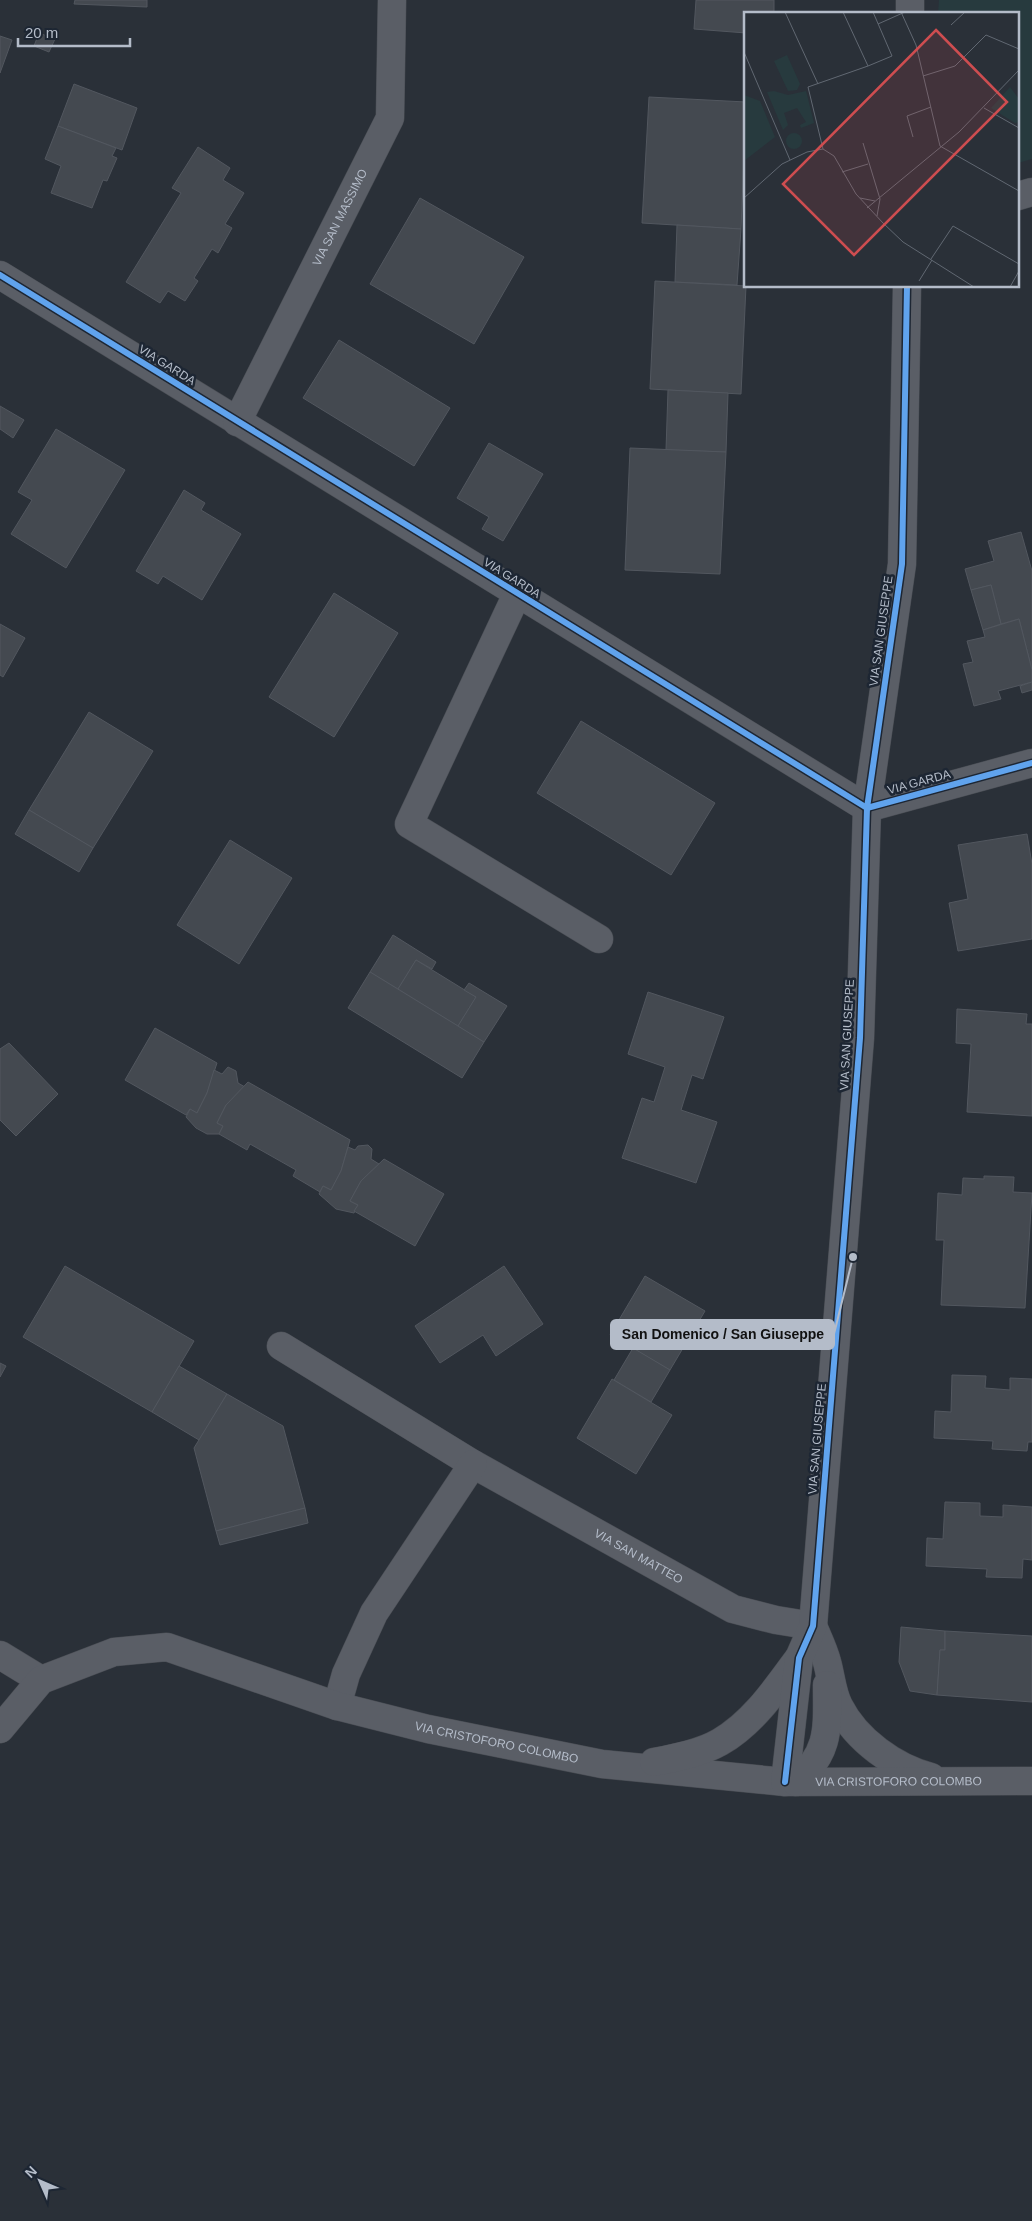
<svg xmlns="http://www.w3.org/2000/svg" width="1032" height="2221" viewBox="0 0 1032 2221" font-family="Arial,sans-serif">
  <rect width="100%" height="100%" fill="#2a3038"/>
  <polygon fill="#273a3e" points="939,0 1032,0 1032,159 1018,163 1018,14 938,14"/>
  <g fill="#444950" stroke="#52575f">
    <polygon points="75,0 147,0 147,7 74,4"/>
    <polygon points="696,0 774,0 774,14 746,14 746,33 694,29"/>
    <polygon points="39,33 55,39 49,52 34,46"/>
    <polygon points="0,36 12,40 0,73"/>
    <polygon points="74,84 137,108 122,150 58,126"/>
    <polygon points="649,97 746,102 741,229 642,223"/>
    <polygon points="58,126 116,148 112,156 117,158 107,181 103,180 92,208 51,193 61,166 45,159"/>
    <polygon points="198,147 230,168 223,180 244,193 225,224 232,228 218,253 212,249 194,278 198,281 185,301 168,291 160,303 126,282 181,193 172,188"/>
    <polygon points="420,198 524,257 474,344 370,284"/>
    <polygon points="677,225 741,229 737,285 675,282"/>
    <polygon points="655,281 746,286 741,394 650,389"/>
    <polygon points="339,340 450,408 414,466 303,398"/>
    <polygon points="668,390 728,393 726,452 666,450"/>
    <polygon points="0,406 24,420 13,438 0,429"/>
    <polygon points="56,429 125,470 66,568 11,534 32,500 18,492"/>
    <polygon points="489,443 543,474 503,541 482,529 489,517 457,498"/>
    <polygon points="630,448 726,452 720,574 625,570"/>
    <polygon points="184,490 205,503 201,510 241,534 202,600 163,576 158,584 136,571"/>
    <polygon points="1021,532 1032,571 1032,670 1019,619 1001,624 991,585 971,590 965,569 994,561 988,541"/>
    <polygon points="991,585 1001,624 983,630 971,590"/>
    <polygon points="334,593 398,633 334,737 269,697"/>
    <polygon points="1019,619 1032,670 1032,682 998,691 1001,699 974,706 963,664 973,662 967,641 985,637 983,630"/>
    <polygon points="0,624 25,638 3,677 0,675"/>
    <polygon points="1032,682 1032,690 1022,693 1020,686"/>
    <polygon points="89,712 153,751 93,848 29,810"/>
    <polygon points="581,721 715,803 671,875 537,793"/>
    <polygon points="29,810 93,848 79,872 15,834"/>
    <polygon points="1027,834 1032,864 1032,939 958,951 949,903 968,899 958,845"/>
    <polygon points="230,840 292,878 239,964 177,925"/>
    <polygon points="393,935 436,962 432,969 416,960 398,989 370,972"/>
    <polygon points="416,960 476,997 458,1026 398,989"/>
    <polygon points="370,972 484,1042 462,1078 348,1008"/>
    <polygon points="469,983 507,1006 484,1042 458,1026 476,997 464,990"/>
    <polygon points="648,992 724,1017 703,1079 692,1075 681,1110 717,1122 696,1183 622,1158 642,1098 654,1102 665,1067 628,1054"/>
    <polygon points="957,1009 1027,1014 1026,1024 1032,1024 1032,1116 967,1112 971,1044 956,1043"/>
    <polygon points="155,1028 217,1063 207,1093 197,1113 190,1109 186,1115 125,1080"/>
    <polygon points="9,1043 58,1094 16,1136 0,1120 0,1049"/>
    <polygon points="228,1067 236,1071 238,1083 245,1087 226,1105 217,1123 223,1126 219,1134 207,1134 196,1128 186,1117 190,1109 197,1113 207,1093 214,1070 222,1074"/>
    <polygon points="248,1082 350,1140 341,1171 331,1190 323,1186 320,1192 293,1176 296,1170 250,1144 247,1150 219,1134 223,1126 217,1123 226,1105"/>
    <polygon points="368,1145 372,1149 371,1159 379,1164 361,1181 350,1201 358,1205 354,1213 336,1209 319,1194 323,1186 331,1190 341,1171 348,1147 355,1150 358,1146"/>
    <polygon points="384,1159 444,1194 415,1246 354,1211 358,1205 350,1201 361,1181"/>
    <polygon points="984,1176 1014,1177 1013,1192 1032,1193 1025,1308 941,1305 944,1240 936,1240 938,1193 962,1195 963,1178 984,1179"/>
    <polygon points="65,1266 194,1341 152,1412 23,1337"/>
    <polygon points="504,1266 543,1324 496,1356 483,1335 440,1363 415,1326"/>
    <polygon points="645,1276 705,1311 670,1370 610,1335"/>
    <polygon points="633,1348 670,1370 651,1402 614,1380"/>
    <polygon points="0,1363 6,1366 0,1377"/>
    <polygon points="179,1366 227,1394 199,1440 152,1412"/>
    <polygon points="952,1375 986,1376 985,1388 1010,1390 1010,1378 1032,1379 1032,1442 1028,1442 1027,1451 992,1449 993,1441 934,1438 935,1411 951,1412"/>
    <polygon points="612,1379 672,1415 636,1474 577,1438"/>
    <polygon points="227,1394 283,1426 305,1508 216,1531 194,1448"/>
    <polygon points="945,1502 980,1503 980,1516 1003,1517 1003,1505 1032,1507 1032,1560 1023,1559 1022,1578 986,1577 987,1569 926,1566 927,1538 943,1539"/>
    <polygon points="305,1508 308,1523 220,1545 216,1531"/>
    <polygon points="901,1627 945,1631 945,1650 940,1650 937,1695 910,1691 899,1662"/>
    <polygon points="945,1631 1032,1636 1032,1702 937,1695 940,1650 945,1650"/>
  </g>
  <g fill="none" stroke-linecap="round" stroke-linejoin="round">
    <g stroke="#484c53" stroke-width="29">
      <g id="minor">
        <polyline points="910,14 910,0"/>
        <polyline points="1018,196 1032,192"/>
        <polyline points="0,275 867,808 1032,763"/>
        <path id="s1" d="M237,422l153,-304 2,-118"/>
        <polyline points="517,594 409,824 599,939"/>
        <path id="s2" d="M281,1346l192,118 260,145 43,11 37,6"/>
        <path d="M813,1626c5,12 11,24 14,36 4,14 5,31 12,44 17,34 56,62 92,71"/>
        <polyline points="0,1655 41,1680"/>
        <polyline points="337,1706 346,1674 374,1613 473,1464"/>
        <path id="s3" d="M0,1729l41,-49 73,-28 53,-5 170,59 91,23 174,35 183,18 247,-1"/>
        <path d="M654,1762c21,-4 47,-9 66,-20 33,-19 56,-53 78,-83"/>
        <polyline points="785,1782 799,1658 813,1626 860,1038 867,808 902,564 907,286"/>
        <path d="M796,1782c35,-31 31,-54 31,-97"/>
      </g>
    </g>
    <use href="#minor" stroke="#5a5e66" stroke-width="28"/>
    <g stroke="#1d2633" stroke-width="9">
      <g id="cycleway">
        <polyline points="0,275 867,808 1032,763"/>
        <polyline points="785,1782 799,1658 813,1626 860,1038 867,808 902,564 907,286"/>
      </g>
    </g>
    <use href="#cycleway" stroke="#60a3ed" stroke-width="6"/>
  </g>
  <g text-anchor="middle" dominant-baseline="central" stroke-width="5" stroke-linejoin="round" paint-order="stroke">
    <g font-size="12" fill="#b4bcc9" stroke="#1d2633">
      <text stroke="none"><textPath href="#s1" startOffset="229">VIA SAN MASSIMO</textPath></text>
      <text transform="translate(167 365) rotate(32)">VIA GARDA</text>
      <text transform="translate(512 578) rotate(32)">VIA GARDA</text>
      <text transform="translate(881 631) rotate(-82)">VIA SAN GIUSEPPE</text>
      <text transform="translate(919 782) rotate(-15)">VIA GARDA</text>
      <text transform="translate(847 1035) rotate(-87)">VIA SAN GIUSEPPE</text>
      <text transform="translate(817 1439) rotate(-85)">VIA SAN GIUSEPPE</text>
      <text stroke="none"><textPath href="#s2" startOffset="415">VIA SAN MATTEO</textPath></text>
      <text stroke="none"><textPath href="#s3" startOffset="539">VIA CRISTOFORO COLOMBO</textPath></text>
      <text stroke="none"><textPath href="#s3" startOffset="944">VIA CRISTOFORO COLOMBO</textPath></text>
    </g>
  </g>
  <g transform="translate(744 12)">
    <rect width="275" height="275" fill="#2a3038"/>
    <path d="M43,43l13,29 -3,6 -9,1 -14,-30zM266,75l9,12v23l-4,1 -24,-15zM30,79l14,4 18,-4 8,32 -13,5 -1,-3 6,-3 -9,-14 -13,5 4,12 -5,5 -16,-38zM0,83l16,6 15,36 -31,24zM42 129a8 8 0 1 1 16 0a8 8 0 1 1-16 0Z" fill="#273a3e"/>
    <path fill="none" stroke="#616872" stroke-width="1" d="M41,0l33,72M157,0l15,33 24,101 79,45M134,12l27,-12M207,13l14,-13M0,40l46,108M124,54l24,-10 -19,-44M179,64l32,-10 31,-31 33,14M240,96l35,20M169,125l-6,-21 24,-9M119,131l17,56M79,137l-15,-62 60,-21 -25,-54M98,160l26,-8M0,186l38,-34 25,-12 16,-3 11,7 22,38 27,29 20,19 71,45M116,186l15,3M123,196l92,-76 60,-62M133,204l3,-17M187,247l22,-33 66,38M175,269l13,-21M266,275l9,-16"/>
    <path fill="#ce4d50" fill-opacity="0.15" stroke="#ce4d50" stroke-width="2.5" d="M192,18l71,72 -153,153 -71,-71z"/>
    <rect width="275" height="275" fill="none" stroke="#b4bcc9" stroke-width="2.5"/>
  </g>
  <path fill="none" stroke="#b4bcc9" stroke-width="2" d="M853 1257L834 1334"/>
  <circle fill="#b4bcc9" stroke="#1d2633" stroke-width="2" cx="853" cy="1257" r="5"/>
  <rect fill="#b4bcc9" stroke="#b4bcc9" stroke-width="2" x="611" y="1320" width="223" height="29" rx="5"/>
  <g font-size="14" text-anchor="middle" font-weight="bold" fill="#111">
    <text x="723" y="1339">San Domenico / San Giuseppe</text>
  </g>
  <g transform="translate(40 2181) rotate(315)" stroke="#1d2633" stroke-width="4" paint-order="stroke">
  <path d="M0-4L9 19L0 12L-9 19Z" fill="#b4bcc9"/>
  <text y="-8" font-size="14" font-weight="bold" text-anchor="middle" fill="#b4bcc9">N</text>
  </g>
  <path d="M18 38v8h112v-8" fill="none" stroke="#b4bcc9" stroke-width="2.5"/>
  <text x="25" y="38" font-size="15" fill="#b4bcc9" stroke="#1d2633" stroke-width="4" paint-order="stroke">20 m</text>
</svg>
